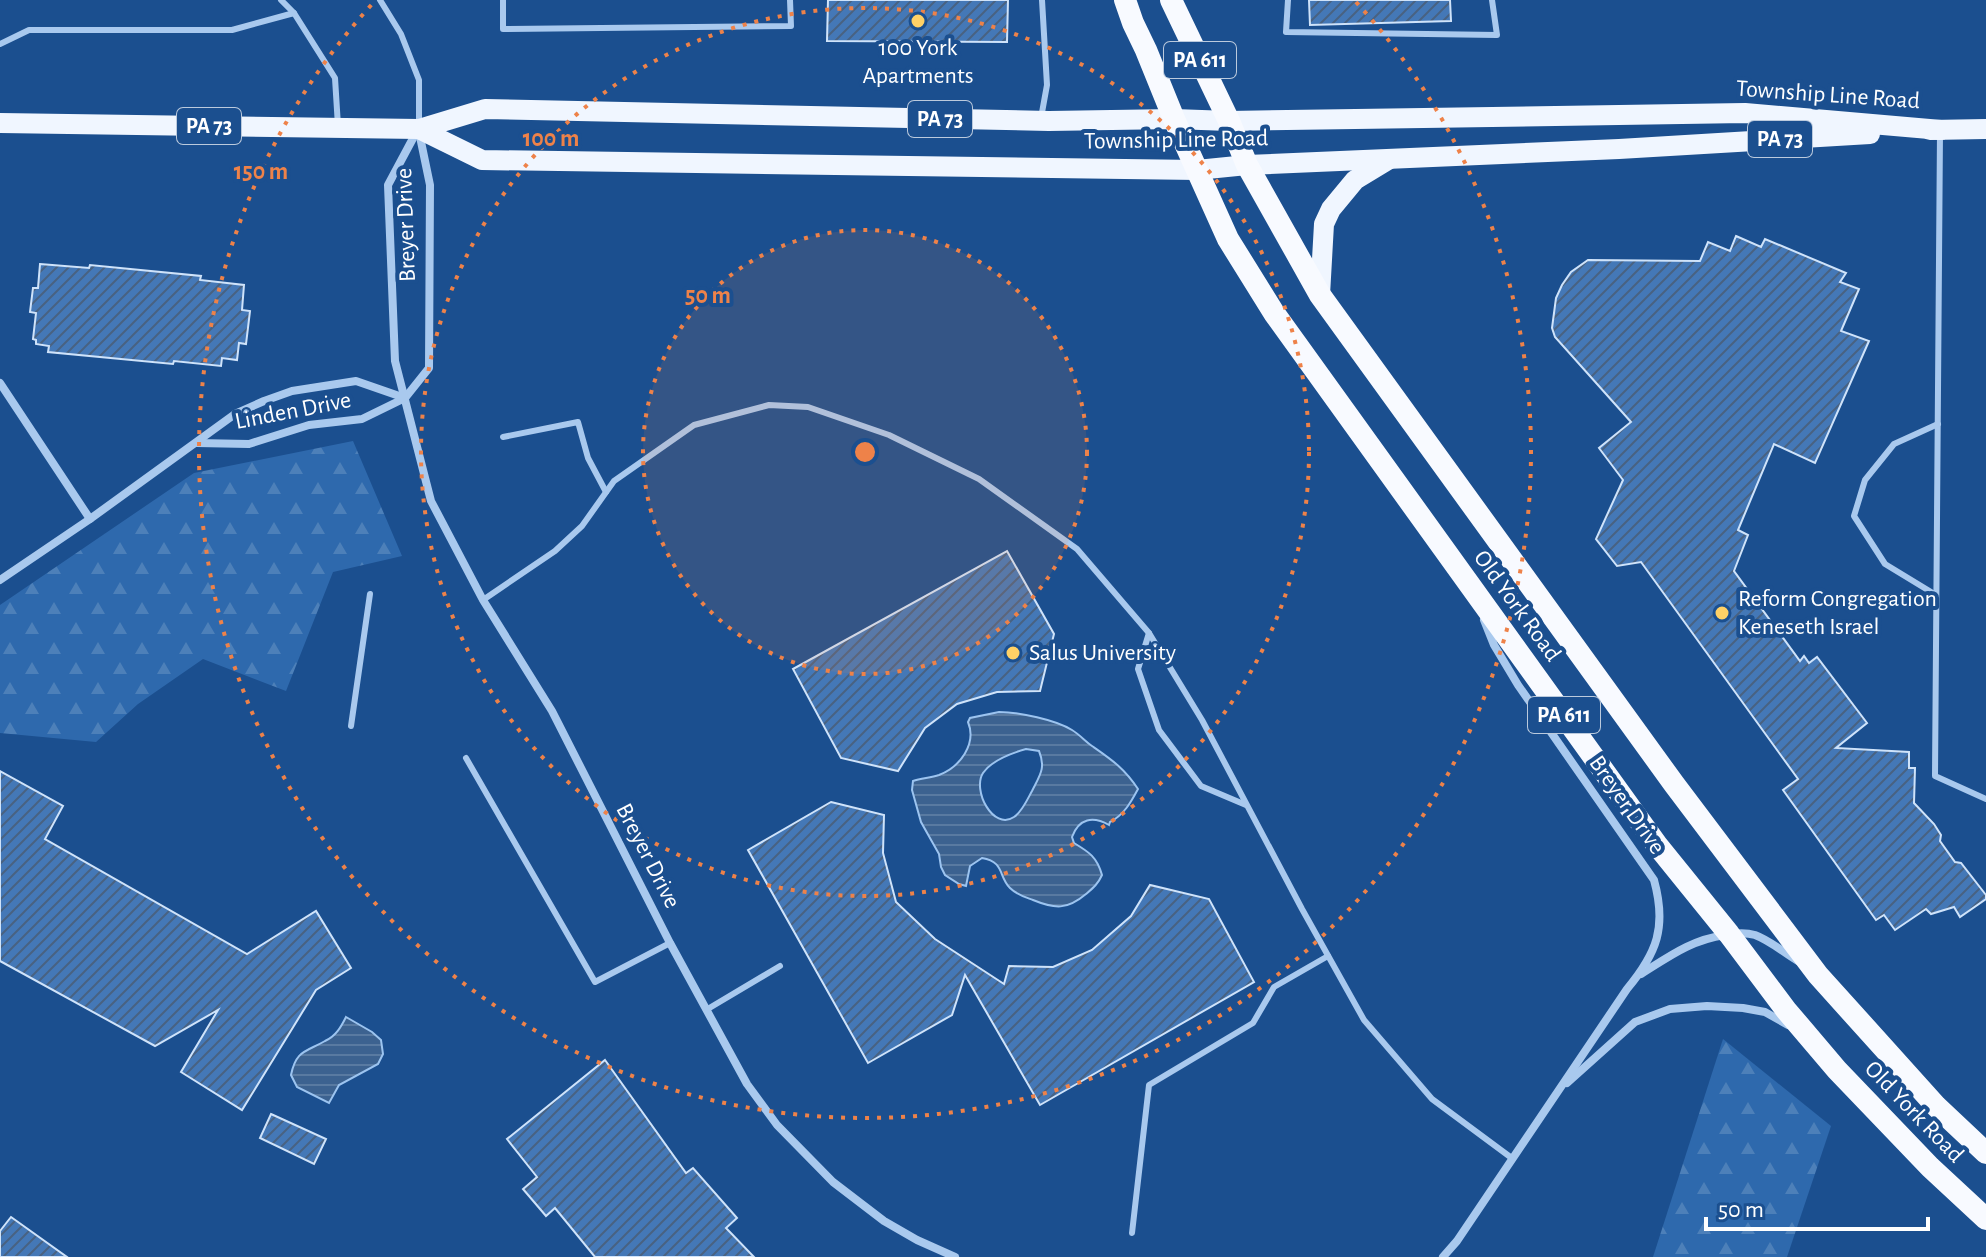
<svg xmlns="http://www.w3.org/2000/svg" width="1986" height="1257" viewBox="0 0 1986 1257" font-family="'Alegreya Sans',sans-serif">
  <defs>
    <pattern id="forest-firs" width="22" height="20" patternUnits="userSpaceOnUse" patternTransform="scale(2)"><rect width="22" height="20" fill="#2e69ad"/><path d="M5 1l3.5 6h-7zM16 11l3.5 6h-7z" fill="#4d80b9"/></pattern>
    <pattern id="water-rules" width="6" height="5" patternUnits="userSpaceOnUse" patternTransform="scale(2)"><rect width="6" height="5" fill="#3c6290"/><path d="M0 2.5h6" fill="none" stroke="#597aa1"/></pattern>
    <pattern id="building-hatch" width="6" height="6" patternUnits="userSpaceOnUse" patternTransform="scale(2)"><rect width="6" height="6" fill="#4478b7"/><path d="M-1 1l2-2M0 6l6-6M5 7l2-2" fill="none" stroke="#486282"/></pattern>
  </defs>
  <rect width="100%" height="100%" fill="#1b4f8f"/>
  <g fill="url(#forest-firs)">
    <polygon points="353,441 402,556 333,572 286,691 203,659 138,704 96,742 0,733 0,605 194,473"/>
    <polygon points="1723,1039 1831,1126 1787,1257 1653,1257"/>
  </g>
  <g fill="url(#water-rules)" stroke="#9cc4f0" stroke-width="2" fill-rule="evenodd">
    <path d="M999,712c20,0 57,8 73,18 8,5 13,11 20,16 20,14 32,22 46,43 -7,13 -14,26 -28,33l-1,3c-16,-9 -30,-7 -37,12l2,6c15,9 23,14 28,32 -4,9 -9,13 -16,19 -19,16 -31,15 -53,6 -8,-3 -16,-5 -23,-12 -12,-12 -5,-26 -28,-30l-12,8 -4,20 -7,-2 -14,-9 -4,-8 -2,-13 -18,-32 -9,-32 1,-9c8,-3 17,-3 26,-6 21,-8 38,-31 29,-53l2,-4zM1026,749l13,2c7,17 1,24 -7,40 -5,9 -10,21 -18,26 -21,14 -42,-27 -31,-44 9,-13 29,-20 43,-24z"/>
    <path d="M346,1017l26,15 9,8 2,14 -5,10 -39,21 -10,18 -32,-16 -6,-12c5,-25 15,-23 34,-34 11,-5 16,-14 21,-24z"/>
  </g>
  <g fill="url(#building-hatch)" stroke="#cfe3fa" stroke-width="2">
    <polygon points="828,0 1008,0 1007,42 827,41"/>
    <polygon points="1309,0 1450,0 1451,21 1310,25"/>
    <polygon points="1736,236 1761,247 1765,239 1846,273 1840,282 1859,289 1841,331 1869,341 1815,463 1774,444 1738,530 1748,535 1734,571 1800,661 1804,656 1809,663 1817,657 1867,723 1836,748 1909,752 1909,768 1915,768 1914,803 1934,824 1941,835 1940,841 1955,862 1961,863 1986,895 1986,899 1960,917 1954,907 1931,914 1926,909 1895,930 1884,915 1876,920 1783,790 1798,779 1641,562 1617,566 1596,539 1623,480 1599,448 1631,422 1555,337 1552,328 1556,298 1562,285 1571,272 1588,260 1700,261 1708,242 1730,251"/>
    <polygon points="40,264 89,268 90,265 201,276 200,280 244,285 242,310 250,311 246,344 239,343 237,360 222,358 221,366 174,361 173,364 48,352 49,346 36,344 36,340 33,339 36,313 30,312 33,288 38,288"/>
    <polygon points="1007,551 1054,634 1040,691 997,692 957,704 925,728 898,771 841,758 793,669"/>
    <polygon points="0,771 63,806 45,839 247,954 316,911 351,968 316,990 242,1110 181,1072 218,1010 155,1046 0,961"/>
    <polygon points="831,802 884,815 883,853 896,902 935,939 1004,984 1009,966 1053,967 1092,950 1131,916 1150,885 1209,899 1254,982 1040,1105 965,975 952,1015 868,1063 748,850"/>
    <polygon points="605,1060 686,1173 693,1168 737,1218 726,1228 754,1257 595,1257 555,1208 546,1216 523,1189 537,1177 507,1139"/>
    <polygon points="271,1114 326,1139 314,1164 260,1138"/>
    <polygon points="11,1217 67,1257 0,1257 0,1231"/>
  </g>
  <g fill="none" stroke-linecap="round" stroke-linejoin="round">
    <g stroke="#a9c9ee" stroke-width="6">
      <polyline points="281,0 294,13"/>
      <polyline points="380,0 401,34 419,80 419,127"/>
      <polyline points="503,0 503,29 791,26 790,0"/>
      <polyline points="1288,0 1286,32 1497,35 1492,0"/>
      <polyline points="0,44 29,30 232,30 294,13 335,78 338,126"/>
      <polyline points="1041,118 1047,85 1042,0"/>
      <polyline points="1940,132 1935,776 1986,799"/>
      <polyline points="503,437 578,422 588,458 606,492"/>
      <polyline points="1936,595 1885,564 1854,516 1865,480 1894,444 1938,424"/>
      <polyline points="483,600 555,551 582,526 614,481 694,425 769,405 808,407 889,435 979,479 1077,549 1149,633 1202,720 1302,909 1364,1020 1432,1099 1513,1159"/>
      <polyline points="1149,633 1138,669 1159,730 1201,786 1246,805"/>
      <polyline points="351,726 370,594"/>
      <polyline points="466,758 595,982 670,943"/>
      <polyline points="706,1010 780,966"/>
      <polyline points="1132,1233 1149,1085 1253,1023 1274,987 1328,956"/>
    </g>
    <g stroke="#a9c9ee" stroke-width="8">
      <polyline points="418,129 388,185 395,361 431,501 483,600 552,711 670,943 747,1084 777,1125 833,1182 884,1221 917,1240 955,1257"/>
      <polyline points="0,383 90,519"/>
      <polyline points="197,443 249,444 309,425 362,419 405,398 429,368 430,185 419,132"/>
      <polyline points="0,580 90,519 235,414 264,401 292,391 356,381 405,398"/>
      <path d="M1641,974c29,-18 50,-34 84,-39 10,-2 20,-3 30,0 16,6 29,18 43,26"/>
      <polyline points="1567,1083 1635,1022 1670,1009 1707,1006 1743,1008 1765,1012 1788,1025"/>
      <path d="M1443,1257l14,-16 170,-252c30,-36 40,-62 27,-109l-136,-195 -24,-40 -10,-25"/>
    </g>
    <g stroke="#f0f6ff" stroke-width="20">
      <polyline points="0,123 419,129 485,109 1049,121 1174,119 1229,121 1745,113 1941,130"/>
      <polyline points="419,129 482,160 1197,170 1247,165 1619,149 1870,134"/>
      <polyline points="1930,130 1986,129"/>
      <polyline points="1320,295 1324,224 1331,209 1355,180 1388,160"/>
    </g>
    <g stroke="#f8faff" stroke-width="22">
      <polyline points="1125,0 1133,23 1146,50 1174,119 1228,239 1274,313 1657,845 1729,934 1786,1010 1837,1070 1930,1167 1986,1219"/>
      <polyline points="1171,0 1229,121 1247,165 1320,295 1674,784 1818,975 1936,1106 1986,1153"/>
    </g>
  </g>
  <circle cx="865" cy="452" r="222" fill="#ee8249" fill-opacity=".12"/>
  <g fill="none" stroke="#ee8249" stroke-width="4" stroke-dasharray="4 8">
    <circle cx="865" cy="452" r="222"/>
    <circle cx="865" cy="452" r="444"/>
    <path d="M1356 2A666 666 0 1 1 374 2"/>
  </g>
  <g fill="#ffd166" stroke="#1b4f8f" stroke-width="3">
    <circle cx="918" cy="21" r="8"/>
    <circle cx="1722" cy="613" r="8"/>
    <circle cx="1013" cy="653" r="8"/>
  </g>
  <g text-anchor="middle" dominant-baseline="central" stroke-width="8" stroke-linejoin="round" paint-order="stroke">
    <g fill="#1b4f8f" stroke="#bbcadd" stroke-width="2">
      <rect x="1164" y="42" width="72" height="36" rx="6"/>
      <rect x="908" y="101" width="64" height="36" rx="6"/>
      <rect x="177" y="108" width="64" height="36" rx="6"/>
      <rect x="1748" y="121" width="64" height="36" rx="6"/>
      <rect x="1528" y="697" width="72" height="36" rx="6"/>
    </g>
    <g font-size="22" font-weight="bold" fill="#fff">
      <text x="1200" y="60">PA 611</text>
      <text x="940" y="119">PA 73</text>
      <text x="209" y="126">PA 73</text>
      <text x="1780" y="139">PA 73</text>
      <text x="1564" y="715">PA 611</text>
    </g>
    <g font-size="24" fill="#fff" stroke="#1b4f8f" text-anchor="start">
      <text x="918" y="48" text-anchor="middle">100 York<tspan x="918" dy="28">Apartments</tspan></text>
      <text x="1738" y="599">Reform Congregation<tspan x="1738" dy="28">Keneseth Israel</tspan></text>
      <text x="1029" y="653">Salus University</text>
    </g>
    <g font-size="24" fill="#fff" stroke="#1b4f8f">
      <text transform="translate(1828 95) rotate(4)">Township Line Road</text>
      <text transform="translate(1176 140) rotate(-1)">Township Line Road</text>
      <text transform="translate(406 225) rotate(-92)">Breyer Drive</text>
      <text transform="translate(293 411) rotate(-11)">Linden Drive</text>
      <text transform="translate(1517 606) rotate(54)">Old York Road</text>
      <text transform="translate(1627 805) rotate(55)">Breyer Drive</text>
      <text transform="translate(648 856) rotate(63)">Breyer Drive</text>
      <text transform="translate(1914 1112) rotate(46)">Old York Road</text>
    </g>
  </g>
  <circle cx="865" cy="452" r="12" fill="#ee8249" stroke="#1b4f8f" stroke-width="4"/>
  <g font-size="24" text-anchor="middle" font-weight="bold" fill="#ee8249" stroke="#1b4f8f" stroke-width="8" stroke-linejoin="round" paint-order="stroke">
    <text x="551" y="146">100 m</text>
    <text x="261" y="179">150 m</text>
    <text x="708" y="303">50 m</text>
  </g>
  <path d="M1706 1217v12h222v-12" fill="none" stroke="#ffffff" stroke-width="4"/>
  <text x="1718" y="1217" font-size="24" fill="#ffffff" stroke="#1b4f8f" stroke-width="6" paint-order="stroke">50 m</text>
</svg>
